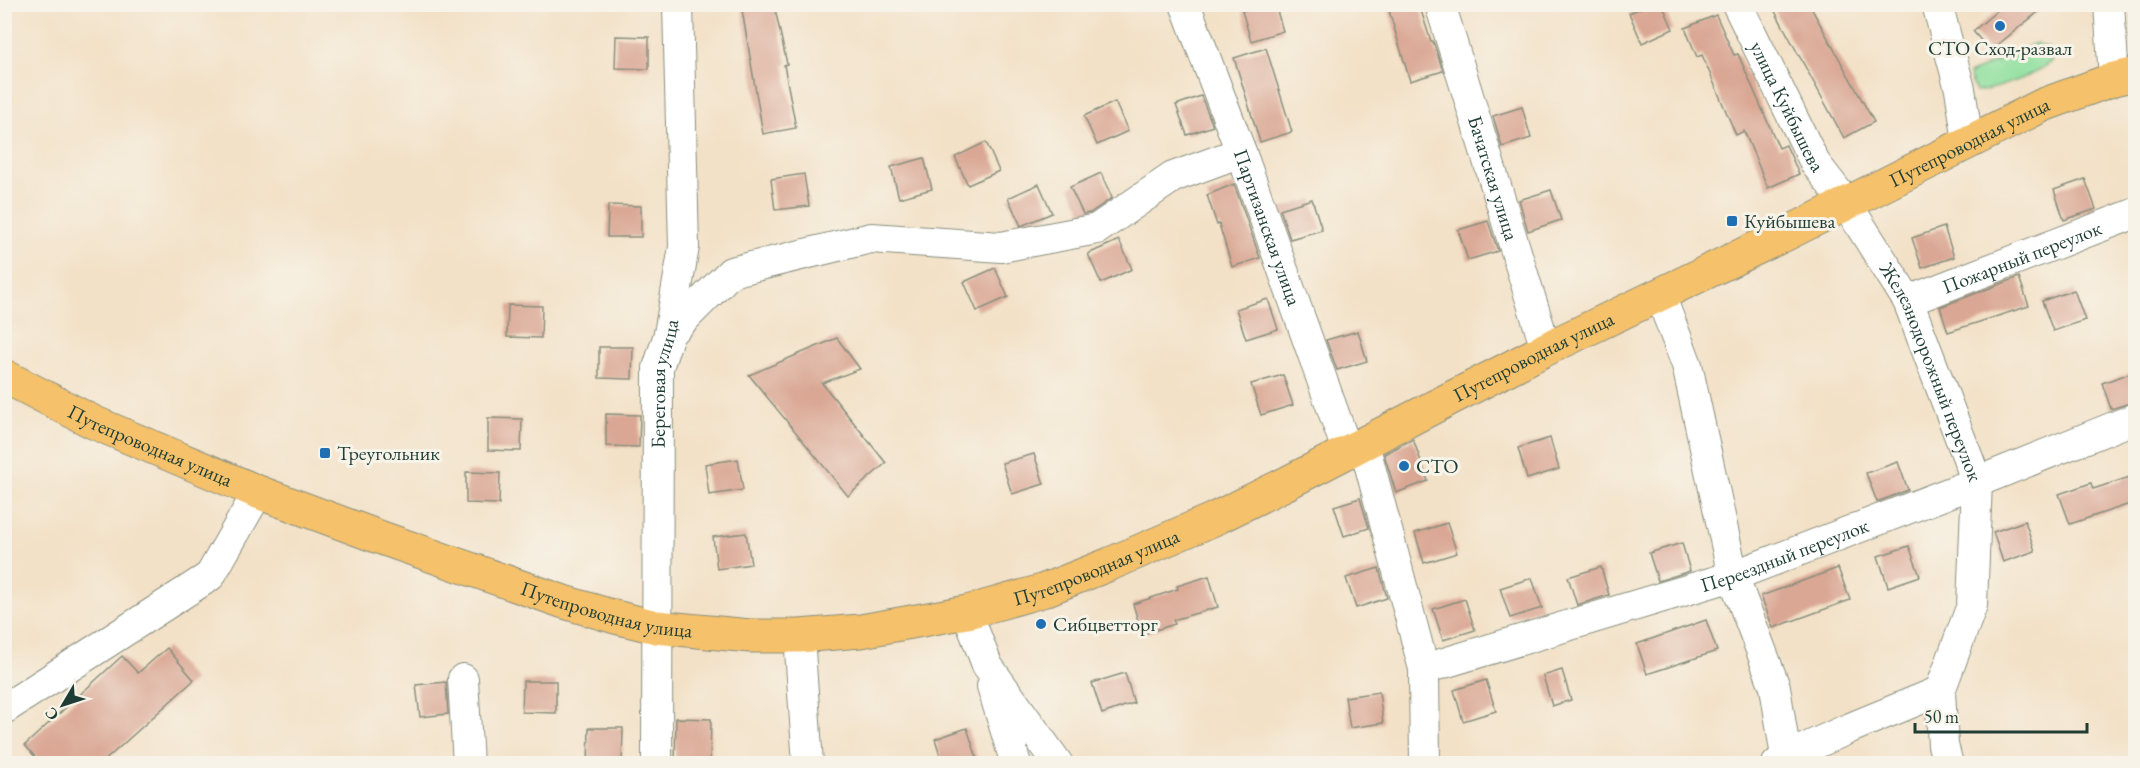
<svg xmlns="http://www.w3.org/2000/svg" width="2140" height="768" viewBox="0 0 2140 768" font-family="'EB Garamond',serif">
  <rect width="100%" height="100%" fill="#f7f3e8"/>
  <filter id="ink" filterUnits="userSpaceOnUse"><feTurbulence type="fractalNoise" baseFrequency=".0167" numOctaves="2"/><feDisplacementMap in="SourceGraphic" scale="12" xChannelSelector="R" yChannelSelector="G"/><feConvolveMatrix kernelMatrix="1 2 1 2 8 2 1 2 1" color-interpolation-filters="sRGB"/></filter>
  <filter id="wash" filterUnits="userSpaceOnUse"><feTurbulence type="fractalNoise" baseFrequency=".008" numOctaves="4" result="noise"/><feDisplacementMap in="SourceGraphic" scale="24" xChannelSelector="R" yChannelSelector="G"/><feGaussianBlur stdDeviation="1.35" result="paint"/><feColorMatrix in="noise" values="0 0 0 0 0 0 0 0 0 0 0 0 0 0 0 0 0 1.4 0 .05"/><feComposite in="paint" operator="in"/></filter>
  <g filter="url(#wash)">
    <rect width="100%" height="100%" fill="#f3e1c7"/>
    <path fill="#91e09f" stroke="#588e6a" stroke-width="1.5" d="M2036,43l12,5 5,11c-14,16 -56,30 -77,33l-7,-18z"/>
    <g id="blocks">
      <g fill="#daa794">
        <polygon points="741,4 774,4 787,64 784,65 796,128 763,134"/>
        <polygon points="1262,4 1275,4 1283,31 1251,41 1242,11"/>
        <polygon points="1387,4 1419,4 1431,42 1433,41 1443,71 1410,81"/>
        <polygon points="1650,4 1662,4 1673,29 1642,43 1629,13"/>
        <polygon points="1771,4 1809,4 1874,122 1844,138"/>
        <polygon points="2005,4 2048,4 1990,51 1973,31"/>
        <polygon points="1716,15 1734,55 1738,54 1779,148 1786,145 1799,174 1768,188 1744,131 1736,135 1702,55 1697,57 1685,28"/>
        <polygon points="616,36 649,37 649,69 615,68"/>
        <polygon points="1266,48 1292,132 1260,142 1234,58"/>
        <polygon points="1201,96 1213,126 1187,135 1176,105"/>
        <polygon points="1115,102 1128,131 1097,145 1084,116"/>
        <polygon points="1522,107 1531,138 1502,147 1493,116"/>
        <polygon points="986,142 999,171 968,185 955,157"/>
        <polygon points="924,158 932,189 899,198 891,167"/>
        <polygon points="1101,173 1112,198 1090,213 1083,214 1070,187"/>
        <polygon points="804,174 809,206 775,210 771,179"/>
        <polygon points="2085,179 2096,209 2064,220 2054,190"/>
        <polygon points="1039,184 1052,213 1021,226 1008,198"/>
        <polygon points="1234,184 1260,258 1232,267 1219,224 1217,225 1207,195"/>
        <polygon points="1551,190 1561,220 1528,231 1519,200"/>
        <polygon points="1312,199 1322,230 1290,239 1280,209"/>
        <polygon points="608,205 641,206 641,237 607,237"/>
        <polygon points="1488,221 1498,251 1468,260 1458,230"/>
        <polygon points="1944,227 1954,257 1922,268 1912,238"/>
        <polygon points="1119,240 1132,269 1101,283 1088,254"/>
        <polygon points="995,268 1008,297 977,311 964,282"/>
        <polygon points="2019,277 2029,306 1948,332 1940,307"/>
        <polygon points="2074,290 2085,320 2053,331 2042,301"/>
        <polygon points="1268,299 1278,329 1246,339 1236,309"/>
        <polygon points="508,305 542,306 541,338 507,337"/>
        <polygon points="1358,331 1367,361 1337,370 1326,340"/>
        <polygon points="837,338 860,369 822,383 886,463 848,496 749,375"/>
        <polygon points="599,347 633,347 632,379 599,378"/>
        <polygon points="2136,371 2136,401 2111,409 2102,383"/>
        <polygon points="1283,375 1293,405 1261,415 1251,384"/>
        <polygon points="606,414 640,415 639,447 606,446"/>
        <polygon points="488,418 522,419 521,451 488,450"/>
        <polygon points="1550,438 1559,469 1527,479 1518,448"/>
        <polygon points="1413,439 1428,481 1396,493 1384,454"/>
        <polygon points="1034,454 1044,484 1012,494 1002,463"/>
        <polygon points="738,459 743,490 709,495 705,464"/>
        <polygon points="1898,462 1908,490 1877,502 1866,473"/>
        <polygon points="466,472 500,473 499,504 466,503"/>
        <polygon points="2136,475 2136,502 2070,524 2059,494 2091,483 2093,489"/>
        <polygon points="1360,498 1369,528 1344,536 1334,506"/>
        <polygon points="2025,521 2035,551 2003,562 1993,532"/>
        <polygon points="1447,523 1457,553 1424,563 1415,533"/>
        <polygon points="746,533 751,564 717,569 713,537"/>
        <polygon points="1682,543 1690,571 1658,581 1649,553"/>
        <polygon points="1909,546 1920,576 1888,587 1878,556"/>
        <polygon points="1601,567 1609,595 1577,605 1568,577"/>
        <polygon points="1379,568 1387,598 1356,608 1346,578"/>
        <polygon points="1838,568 1850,600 1773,628 1761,596"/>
        <polygon points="1209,576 1218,607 1173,620 1175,624 1142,634 1133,604 1178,589 1177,586"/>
        <polygon points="1532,578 1542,608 1510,618 1500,588"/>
        <polygon points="1465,599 1475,630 1443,640 1433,609"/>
        <polygon points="1706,620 1717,651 1647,674 1637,644"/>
        <polygon points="167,648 194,680 101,764 41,764 25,745 122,656 138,673"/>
        <polygon points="1562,670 1571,700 1552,706 1543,676"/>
        <polygon points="1125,673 1134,703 1102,714 1092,683"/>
        <polygon points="1486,680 1496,711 1463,721 1454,690"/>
        <polygon points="523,681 556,681 556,713 522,712"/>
        <polygon points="446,682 448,714 420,717 416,685"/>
        <polygon points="1379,692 1383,723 1350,728 1345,697"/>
        <polygon points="676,718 711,719 710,763 675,761"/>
        <polygon points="589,728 623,728 622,764 588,764"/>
        <polygon points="967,728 977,758 960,764 943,764 935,739"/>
      </g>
    </g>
  </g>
  <g filter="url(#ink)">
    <use href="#blocks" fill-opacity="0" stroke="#898f7e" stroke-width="1.5"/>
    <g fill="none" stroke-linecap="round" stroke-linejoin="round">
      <g stroke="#898f7e" stroke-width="32">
        <g id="minor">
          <path id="s1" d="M1185,4l56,148 107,301"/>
          <path id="s2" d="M1440,4l106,345"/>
          <path id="s3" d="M1737,4l78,159 31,40 62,98 69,181 -5,123 -32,86 3,54 5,19"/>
          <polyline points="1937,4 1960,89 1968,142"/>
          <polyline points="2109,4 2114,79"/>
          <polyline points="1660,295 1687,365 1733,576 1775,687 1786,757"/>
          <path id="s4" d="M1908,301l228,-88"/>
          <polyline points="669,334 731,272 871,238 1001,247 1097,229 1173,177 1241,152"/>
          <polyline points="1364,444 1424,669 1425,764"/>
          <polyline points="967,612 987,665 1058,764"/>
          <polyline points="799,636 808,764"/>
          <path id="s5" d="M1424,669l309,-93 244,-94 159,-64"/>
          <polyline points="463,679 468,764"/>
          <polyline points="992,686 1016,764"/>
          <polyline points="4,709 210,576 258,492"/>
          <path id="s6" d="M657,764l1,-396 11,-34 15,-87 -6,-243"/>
          <polyline points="1777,764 1786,757 1850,728 1940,691"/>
        </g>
      </g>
      <g stroke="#898f7e" stroke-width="35">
        <g id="major">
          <path id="s7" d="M4,376l89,46 165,70 118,44 188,66 51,15 41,10 94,9h49l62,-5 106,-19 75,-21 68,-27 104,-45 73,-36 259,-134 240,-115 257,-129 71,-26 22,-5"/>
        </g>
      </g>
      <use href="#minor" stroke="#fff" stroke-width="30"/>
      <use href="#major" stroke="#f5c16b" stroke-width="33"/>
    </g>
  </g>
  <g fill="#1f6fb2" stroke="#f7f3e8" stroke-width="2">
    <circle cx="2000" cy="26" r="6"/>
    <rect x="1726" y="215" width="12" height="12" rx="3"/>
    <rect x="319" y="447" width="12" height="12" rx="3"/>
    <circle cx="1404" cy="466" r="6"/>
    <circle cx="1041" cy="624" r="6"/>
  </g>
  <g text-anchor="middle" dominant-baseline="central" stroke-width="6" stroke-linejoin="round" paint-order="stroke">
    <g font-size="20" fill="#1f3d34" stroke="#f7f3e8" text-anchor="start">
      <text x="2000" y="48" text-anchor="middle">СТО Сход-развал</text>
      <text x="1744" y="221">Куйбышева</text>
      <text x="337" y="453">Треугольник</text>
      <text x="1416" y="466">СТО</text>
      <text x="1053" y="624">Сибцветторг</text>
    </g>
    <g font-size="20" fill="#1f3d34" stroke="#f7f3e8">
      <text stroke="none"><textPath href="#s3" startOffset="114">улица Куйбышева</textPath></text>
      <text stroke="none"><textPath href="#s7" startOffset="2122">Путепроводная улица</textPath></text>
      <text stroke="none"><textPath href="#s2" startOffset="182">Бачатская улица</textPath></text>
      <text stroke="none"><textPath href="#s1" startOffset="238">Партизанская улица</textPath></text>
      <text stroke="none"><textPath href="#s4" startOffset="122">Пожарный переулок</textPath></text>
      <text stroke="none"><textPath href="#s7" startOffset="1636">Путепроводная улица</textPath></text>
      <text stroke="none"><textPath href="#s3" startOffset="418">Железнодорожный переулок</textPath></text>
      <text stroke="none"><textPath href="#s6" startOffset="381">Береговая улица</textPath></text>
      <text stroke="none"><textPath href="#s7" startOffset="162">Путепроводная улица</textPath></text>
      <text stroke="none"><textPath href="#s5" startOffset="378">Переездный переулок</textPath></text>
      <text stroke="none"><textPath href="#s7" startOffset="1150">Путепроводная улица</textPath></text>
      <text stroke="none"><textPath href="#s7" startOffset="648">Путепроводная улица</textPath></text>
    </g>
  </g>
  <rect width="2140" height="768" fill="none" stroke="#f7f3e8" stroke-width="24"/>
  <g transform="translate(63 705) rotate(231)" stroke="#f7f3e8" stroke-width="4.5" paint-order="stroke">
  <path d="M0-4.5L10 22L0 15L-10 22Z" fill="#1f3d34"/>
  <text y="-9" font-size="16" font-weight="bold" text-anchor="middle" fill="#1f3d34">С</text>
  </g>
  <path d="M1915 723v9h172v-9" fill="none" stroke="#1f3d34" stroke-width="3"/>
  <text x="1924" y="723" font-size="18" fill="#1f3d34" stroke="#f7f3e8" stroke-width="4.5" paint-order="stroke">50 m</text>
</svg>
